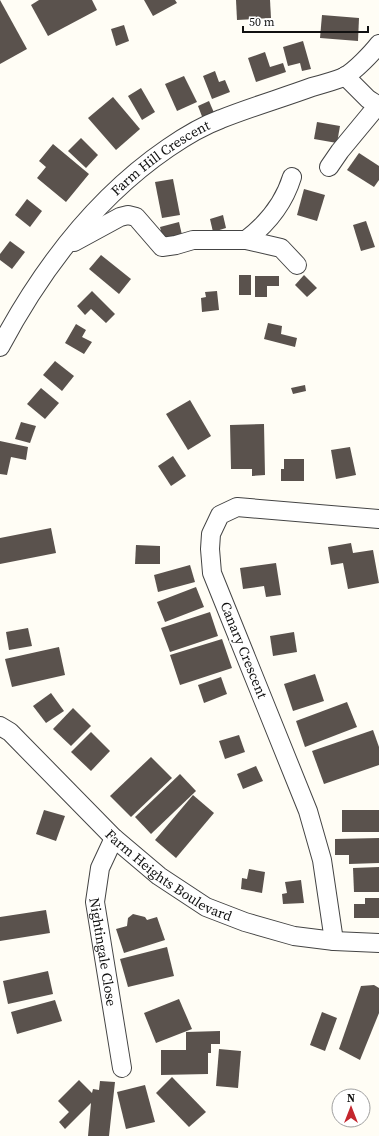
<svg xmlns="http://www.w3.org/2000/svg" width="379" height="1136" viewBox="0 0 379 1136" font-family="'Source Serif 4',serif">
  <rect width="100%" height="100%" fill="#fffdf5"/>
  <g fill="#5a524d">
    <polygon points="0,0 27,49 0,64"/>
    <polygon points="39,0 92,0 97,10 48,36 31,5"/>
    <polygon points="144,0 175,0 177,3 153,16"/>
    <polygon points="236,0 270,0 271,18 237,20"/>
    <polygon points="322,15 359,18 358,41 320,38"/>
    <polygon points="124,25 129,41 116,46 111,29"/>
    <polygon points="303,41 311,69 302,71 300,63 288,66 283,47"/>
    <polygon points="265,52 270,67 283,63 286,72 256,82 248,58"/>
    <polygon points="215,71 219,82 225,80 230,92 212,99 203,76"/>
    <polygon points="184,76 197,102 177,111 165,84"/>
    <polygon points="141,88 155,112 142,120 128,96"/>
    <polygon points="113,97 140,129 116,150 88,118"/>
    <polygon points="209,101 215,115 203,119 198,106"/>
    <polygon points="317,122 340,126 337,143 314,139"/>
    <polygon points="81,138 98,155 86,168 68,151"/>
    <polygon points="53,144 89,174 66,202 37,178 46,167 39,161"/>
    <polygon points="359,153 379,166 379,180 374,187 347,170"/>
    <polygon points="173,179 180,215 162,218 155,182"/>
    <polygon points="304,189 325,195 317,221 297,215"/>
    <polygon points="27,199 42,211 30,227 15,215"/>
    <polygon points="223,215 226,228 213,232 210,219"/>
    <polygon points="366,221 375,247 361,251 353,225"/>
    <polygon points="179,222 182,235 163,240 160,227"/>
    <polygon points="10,241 25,252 12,269 0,260 0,254"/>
    <polygon points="101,255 131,279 119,294 89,269"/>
    <rect x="239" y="275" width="12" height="20"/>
    <polygon points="304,275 317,288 307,297 295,285"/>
    <polygon points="255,276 279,276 279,286 267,286 267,297 255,297"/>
    <polygon points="92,291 115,314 106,323 91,309 85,315 77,306"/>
    <polygon points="217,291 219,310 202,312 201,298 206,297 205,292"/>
    <polygon points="268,323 282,326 281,334 297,338 295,347 264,339"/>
    <polygon points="76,324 86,330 82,337 92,342 84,354 65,343"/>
    <polygon points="55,361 74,376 62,391 43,375"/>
    <polygon points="305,385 306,391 293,394 291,388"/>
    <polygon points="41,388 59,403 45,419 27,404"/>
    <polygon points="190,400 211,436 188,450 166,414"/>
    <polygon points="21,422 36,426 30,443 15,439"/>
    <polygon points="264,424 265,475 252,476 252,469 231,469 230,425"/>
    <polygon points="0,441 28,447 26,460 11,457 7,475 0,474"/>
    <polygon points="350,447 356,475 336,479 331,450"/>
    <polygon points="173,456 186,476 171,486 158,466"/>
    <polygon points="284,459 304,459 304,481 281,481 281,469 284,469"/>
    <polygon points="51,528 56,553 0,564 0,538"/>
    <polygon points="351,543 353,553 373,550 379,583 348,589 343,563 331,565 328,547"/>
    <polygon points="136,545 160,546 160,564 135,564"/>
    <polygon points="276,563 281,595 266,597 264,586 243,589 240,568"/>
    <polygon points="190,565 195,582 158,592 154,575"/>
    <polygon points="196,587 204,607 165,622 157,602"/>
    <polygon points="210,612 218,636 170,652 161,628"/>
    <polygon points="28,628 32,646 9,650 6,632"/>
    <polygon points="294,632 297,652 273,656 270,636"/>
    <polygon points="222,639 232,668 180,685 170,655"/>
    <polygon points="59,647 65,675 12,687 5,659"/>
    <polygon points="315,674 324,701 293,711 284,684"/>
    <polygon points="221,677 227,694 204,703 198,685"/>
    <polygon points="51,693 64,711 46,723 33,706"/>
    <polygon points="347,702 357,727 305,747 296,721"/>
    <polygon points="73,708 91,726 71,746 53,729"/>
    <polygon points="373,730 379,747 379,765 324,784 312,751"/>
    <polygon points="91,732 110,751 91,771 71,752"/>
    <polygon points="239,735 245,752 225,759 219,741"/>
    <polygon points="151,757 172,778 131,817 110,796"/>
    <polygon points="256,766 263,781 243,789 237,774"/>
    <polygon points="180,774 196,791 151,834 135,817"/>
    <polygon points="193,795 214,813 176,858 155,840"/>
    <polygon points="44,810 65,816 56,841 36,834"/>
    <rect x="342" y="810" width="37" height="22"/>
    <polygon points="379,838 379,863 349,864 349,855 335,855 335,839"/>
    <polygon points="379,867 379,892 354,892 353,868"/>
    <polygon points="249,869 265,872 262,893 241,889 242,878 247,879"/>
    <polygon points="301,880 304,903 283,904 282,894 287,893 285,882"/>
    <polygon points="365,898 379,898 379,918 354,918 354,904 365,904"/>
    <polygon points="46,910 50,933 0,941 0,917"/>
    <polygon points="133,914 145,917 147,920 157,917 165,940 124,953 116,929 127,926 128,918"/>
    <polygon points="167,947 174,976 128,987 120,959"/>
    <polygon points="48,971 53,994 8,1004 3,981"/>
    <polygon points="374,985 379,988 379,1013 360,1060 339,1049 361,986"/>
    <polygon points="179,999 192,1029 156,1043 144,1013"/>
    <polygon points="55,1000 62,1021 17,1034 11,1012"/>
    <polygon points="322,1012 337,1018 325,1051 310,1045"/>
    <polygon points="220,1031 220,1044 211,1044 211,1053 208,1053 208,1074 161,1075 161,1050 186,1050 186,1032"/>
    <polygon points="219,1049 241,1051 238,1088 216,1086"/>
    <polygon points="172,1077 206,1112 189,1127 156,1093"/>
    <polygon points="79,1080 92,1093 93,1089 99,1090 100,1081 115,1082 109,1136 88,1136 91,1103 65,1129 59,1122 69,1112 58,1101"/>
    <polygon points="145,1085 155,1122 126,1129 117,1092"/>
  </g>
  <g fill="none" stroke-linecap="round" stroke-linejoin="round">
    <g stroke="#444" stroke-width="20">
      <g id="minor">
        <polyline points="345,76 368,99 379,106"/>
        <polyline points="329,167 340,151 378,105"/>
        <path d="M246,240c21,-16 38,-37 46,-63"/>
        <polyline points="74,242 120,217 128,215 136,217 162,247 176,245 193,240 246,240 281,248 297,265"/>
        <path id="s1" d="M0,347c41,-77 95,-149 168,-199 16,-11 34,-22 53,-29 30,-12 61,-21 91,-32 11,-3 22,-6 32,-10 11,-6 28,-24 35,-33"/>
        <path id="s2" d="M0,726l10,6 104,106 45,38 47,31 39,15 49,14 40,5 45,2"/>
        <path id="s3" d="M114,838l-14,30 -5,34 27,166"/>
        <polyline points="334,941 322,860 308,811 212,573 210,549 211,534 220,515 237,507 379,519"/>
      </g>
    </g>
    <use href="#minor" stroke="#fff" stroke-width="18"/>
  </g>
  <g text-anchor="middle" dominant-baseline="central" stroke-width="4" stroke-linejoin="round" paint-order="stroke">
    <g font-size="14" fill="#111" stroke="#fff">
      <text stroke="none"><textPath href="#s1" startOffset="251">Farm Hill Crescent</textPath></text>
      <text transform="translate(244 650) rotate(68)">Canary Crescent</text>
      <text stroke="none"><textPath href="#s2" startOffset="227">Farm Heights Boulevard</textPath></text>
      <text stroke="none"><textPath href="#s3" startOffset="118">Nightingale Close</textPath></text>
    </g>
  </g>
  <g transform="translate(351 1108)"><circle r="19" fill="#ffffff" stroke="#a0a0a0"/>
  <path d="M0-3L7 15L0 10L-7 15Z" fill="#c4262e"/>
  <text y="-6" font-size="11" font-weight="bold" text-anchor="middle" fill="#111111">N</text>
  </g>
  <path d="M243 26v6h125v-6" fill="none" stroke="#111111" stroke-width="2"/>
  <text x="249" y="26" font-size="12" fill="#111111" stroke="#ffffff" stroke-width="3" paint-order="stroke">50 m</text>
</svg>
